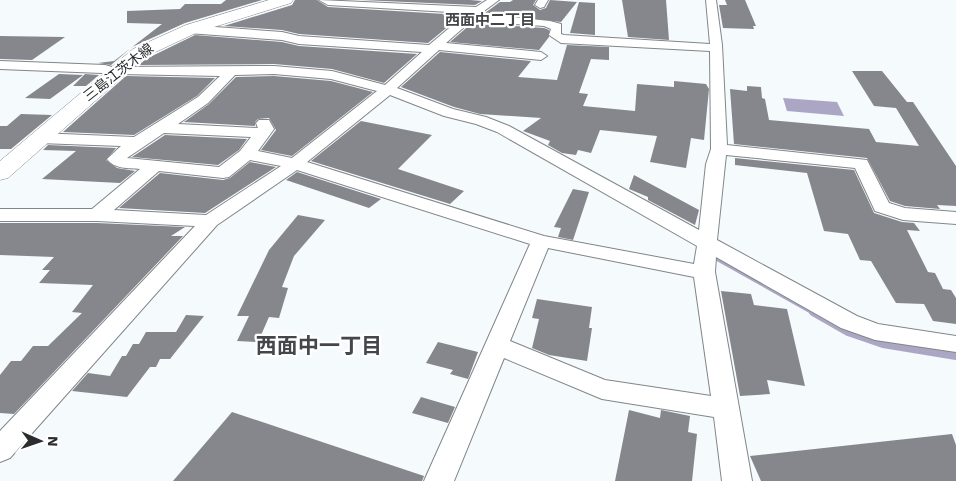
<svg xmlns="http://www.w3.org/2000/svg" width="956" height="481" viewBox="0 0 956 481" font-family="'Work Sans','Noto Sans JP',sans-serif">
  <rect width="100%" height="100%" fill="#f5fafd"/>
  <polygon fill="#aca6c5" points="783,98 837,102 844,116 787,111"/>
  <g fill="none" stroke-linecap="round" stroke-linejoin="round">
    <polyline stroke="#aca6c5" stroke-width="5.5" points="717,258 815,313"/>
    <polyline stroke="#aca6c5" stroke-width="8" points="813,312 848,332 883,344 956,356"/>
  </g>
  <g fill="#85878c">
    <polygon points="226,0 262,0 185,23 132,47 111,65 98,63 114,61 162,24 127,23 127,11 180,9 185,4 221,4"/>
    <polygon points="295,0 317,0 328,7 462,15 428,43 299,34 282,30 224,26 292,5"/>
    <polygon points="361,0 470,0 482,1 475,5"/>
    <polygon points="513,0 536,0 533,5 540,10 546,8 550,0 577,2 561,22 485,13 500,2 510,2"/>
    <polygon points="622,0 666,0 669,40 628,37"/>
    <polygon points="725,0 745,0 756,26 753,26 754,29 723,28 719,5 727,5"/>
    <polygon points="579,2 595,3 595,35 570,33"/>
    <polygon points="472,23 544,28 549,30 549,37 539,50 450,42"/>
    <polygon points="195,35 282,42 299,46 417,54 384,83 332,69 274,64 139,65 146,59"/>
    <polygon points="0,36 65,37 32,60 0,59"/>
    <polygon points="567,45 609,47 609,60 591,59 579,93 588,94 583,106 635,111 637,84 674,87 674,81 706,84 709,89 704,140 691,138 686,168 650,162 657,136 600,130 591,153 578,150 576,155 562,153 548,145 550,141 523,131 541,118 480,114 454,107 401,87 440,52 531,61 518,77 557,80"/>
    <polygon points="852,71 882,71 907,102 913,102 956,166 956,206 937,205 940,209 905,206 890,201 867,158 734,144 730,89 747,91 747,86 761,87 762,98 765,99 769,120 869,129 876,142 919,146 896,108 874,106"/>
    <polygon points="59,74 83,75 50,99 25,98"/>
    <polygon points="85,74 99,75 86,86 73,86"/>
    <polygon points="126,76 215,78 197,96 134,135 63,132"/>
    <polygon points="274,76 331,81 373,92 292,156 261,150 276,130 269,118 258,119 255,122 255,126 184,122 209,104 236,77"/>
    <polygon points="21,114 52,115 11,149 0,149 0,126 7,126"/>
    <polygon points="361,121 432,135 398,169 464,191 450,204 311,161"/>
    <polygon points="165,135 247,139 239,150 218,165 132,157"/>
    <polygon points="48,145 116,148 106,160 117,168 135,171 120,183 42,179 76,151 43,150"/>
    <polygon points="735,158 854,170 874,213 902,222 914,223 920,231 907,230 928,272 935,273 943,289 951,290 956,298 956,324 933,321 924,304 896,303 871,261 860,260 848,234 824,231 807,173 735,165"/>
    <polygon points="250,162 276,167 205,213 119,208 160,173 223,180 230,178"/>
    <polygon points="297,172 381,199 369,208 286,180"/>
    <polygon points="634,175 699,210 695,225 648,200 648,197 629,189"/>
    <polygon points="573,189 589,192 573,240 558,237 561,228 554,227"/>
    <polygon points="298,215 325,220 294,256 282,287 288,288 279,318 269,317 258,342 237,341 249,316 237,316 269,250"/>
    <polygon points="0,223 97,223 185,227 171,236 183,236 14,414 0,413 0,375 11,361 21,361 33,346 48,346 82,313 72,312 93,285 39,283 50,270 42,270 54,257 0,255"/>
    <polygon points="721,291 751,294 754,305 787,309 805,386 767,380 770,394 740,396"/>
    <polygon points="537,299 592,307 589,328 592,328 587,361 549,355 532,348 539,319 532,318"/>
    <polygon points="186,315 204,316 170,359 160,359 156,367 150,367 127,397 72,391 88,373 110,376 122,356 126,356 133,344 139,344 146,332 176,332"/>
    <polygon points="438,342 478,352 468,379 450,374 453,370 426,363"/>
    <polygon points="421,397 455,407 448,423 412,413"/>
    <polygon points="629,410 660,418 661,410 690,416 688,432 697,434 692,481 615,481"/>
    <polygon points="232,412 424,476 422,481 173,481"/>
    <polygon points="952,434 956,445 956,481 761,481 750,456"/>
  </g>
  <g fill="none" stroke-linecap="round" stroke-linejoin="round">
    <g stroke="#818688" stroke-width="2">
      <g id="minor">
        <path d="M319,0l157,7 11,-7h12l-19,14 70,7 11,3v10l3,1 146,9 -4,-44h10l6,45 5,100 140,15 22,43 16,5 51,4v12l-53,-4 -28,-9 -20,-43 -129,-13 -9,85 140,76 21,8 78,12v16l-81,-12 -34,-12 -125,-71 -1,15 37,209h-30l-8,-64 -112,-18 -98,-41 -50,123h-30l106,-237 -233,-74 -80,55 -207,233 -10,4v-31l195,-205 -98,-5h-97v-12h92l48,-40c-11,-1 -26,0 -33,-10l14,-13 -82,-3 -8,-5 8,-5 95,4 64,-40 22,-21 -101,-2 -6,3 -11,-4 -102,-4v-8l105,4 7,2 162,-1 58,5 53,14 37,-33 -123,-8 -17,-4 -94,-7 -6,-4 6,-4 94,7 17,4 130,9 38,-32 -139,-8zM471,21l73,5 7,3 -2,6 12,8 149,8 1,98 -5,15 -7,66 -190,-104 -23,-9 -33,-8 -56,-21 42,-38 102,10 6,-4 -6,-4 -95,-9zM274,74l57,5 46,12 -85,67 -34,-7 16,-22 -5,-9h-10l-3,3 2,5 -80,-4 30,-21 27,-28zM390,95l54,21 32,8 21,8 200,114 -3,18 -150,-28 -237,-74zM164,133l87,4 -11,14 -21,16 -92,-9zM250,160l31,6 -75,49 -92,-5 45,-39 64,7 6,-1zM548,248l146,29 17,119 -106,-16 -95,-39z"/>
        <polygon points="538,0 548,0 544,7 540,8 535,5"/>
      </g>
    </g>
    <g stroke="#818688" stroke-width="1">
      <polygon id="secondary" points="269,0 293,0 291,3 198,32 145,57 8,178 0,180 0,161 133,49 186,25"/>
    </g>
    <use href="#minor" fill="#fff" fill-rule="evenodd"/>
    <use href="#secondary" fill="#fff" fill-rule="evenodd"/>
  </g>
  <g text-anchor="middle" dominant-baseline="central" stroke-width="4.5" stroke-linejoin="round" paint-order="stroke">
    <g font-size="14" fill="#2a2c2d" stroke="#fff">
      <text transform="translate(118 72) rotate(-38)">三島江茨木線</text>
    </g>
    <g font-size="15" font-weight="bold" fill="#434749" stroke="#fff">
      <text x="490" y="20">西面中二丁目</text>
    </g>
    <g font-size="21" font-weight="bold" fill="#434749" stroke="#fff">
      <text x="319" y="345">西面中一丁目</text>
    </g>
  </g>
  <g transform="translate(40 441) rotate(92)" stroke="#ffffff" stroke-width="4" paint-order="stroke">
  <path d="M0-4L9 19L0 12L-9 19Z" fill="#2a2c2d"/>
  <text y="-8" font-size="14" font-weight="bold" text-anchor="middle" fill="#2a2c2d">N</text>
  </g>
</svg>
